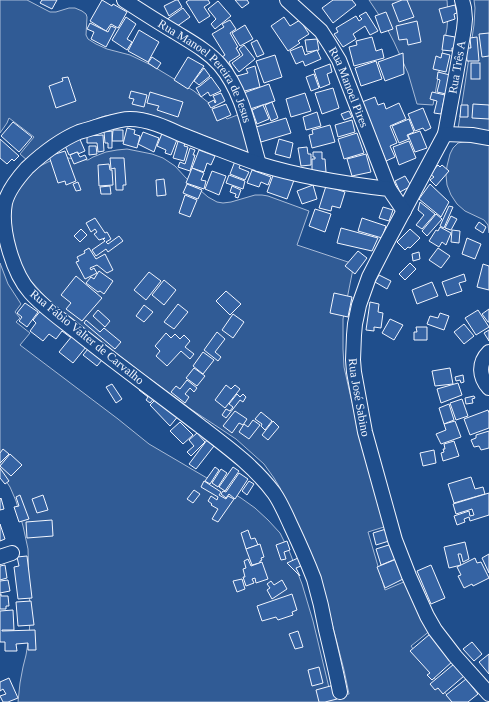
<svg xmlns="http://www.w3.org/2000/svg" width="489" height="702" viewBox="0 0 489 702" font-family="Georgia,serif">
  <rect width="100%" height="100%" fill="#1f4e8c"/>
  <g fill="#305b95" stroke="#a8bbd7">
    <polygon points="0,0 27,0 50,12 56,12 69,8 75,8 82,11 86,14 87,17 86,35 88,39 96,44 107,49 130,55 151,65 194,91 220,112 227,119 240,114 251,154 148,114 130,112 105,116 82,124 70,129 47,142 28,161 20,154 34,137 9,118 7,123 0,133"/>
    <polygon points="369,0 447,0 448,15 447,28 433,105 417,104 408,73 394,42 383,21"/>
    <polygon points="474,0 489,0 489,134 458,129 474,25 475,8"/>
    <polygon points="471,141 489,143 489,233 488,225 484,220 465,211 457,204 451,195 447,185 446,175 447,166 450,154 453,148 458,143 463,142"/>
    <polygon points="127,149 152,154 163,158 175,166 186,178 208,197 217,202 223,203 231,202 255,195 262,195 268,196 309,211 297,245 354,264 343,319 343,349 344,367 351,398 387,526 368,532 385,590 406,581 431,630 411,646 452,702 18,702 20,683 23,667 26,655 29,637 30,619 28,549 23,526 16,501 10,487 0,472 0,263 8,284 21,304 15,312 20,318 16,322 30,333 20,345 118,419 149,444 241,498 255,508 268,520 280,533 290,553 302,584 313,621 331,696 349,694 344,670 326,600 285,503 280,488 274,478 264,464 236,439 189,408 138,370 51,303 30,280 21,267 14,249 7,212 21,183 38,167 50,161 61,159 68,158 88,160 93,157 106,152 117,150"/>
  </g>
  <g fill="#3563a3" stroke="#f2f6ff">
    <polygon points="42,0 57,0 52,9 40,3"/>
    <polygon points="102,0 112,6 113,4 127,12 118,28 111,24 106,31 90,21"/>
    <polygon points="176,0 178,0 182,7 169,16 164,6"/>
    <polygon points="189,0 208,0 210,3 204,7 210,16 199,23 186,2"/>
    <polygon points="235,0 247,0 249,3 242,8"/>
    <polygon points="333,0 352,0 356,5 333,23 322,8"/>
    <polygon points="402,0 407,0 414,17 399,22 392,4"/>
    <polygon points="218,1 231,16 215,29 211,24 216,19 208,9"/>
    <polygon points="455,5 457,13 454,14 455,19 443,23 439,9"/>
    <polygon points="183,8 190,17 176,27 166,20"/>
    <polygon points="366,12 378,31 370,35 365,26 353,34 356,39 343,47 334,34 338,32 336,28 356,16 359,21 362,19 359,16"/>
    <polygon points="386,12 393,29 381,33 375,16"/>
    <polygon points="126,17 136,24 127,39 132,42 127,50 112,40"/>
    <polygon points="284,17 290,26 300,20 309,34 298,41 300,43 288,51 271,26"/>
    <polygon points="230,20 236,29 230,33 238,47 236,48 240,55 229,62 233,70 227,73 219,59 225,55 212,34 224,27 222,24"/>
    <polygon points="417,21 421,42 408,45 407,39 399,40 396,26"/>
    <polygon points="90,23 108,32 111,26 116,28 106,47 91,39 94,32 87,29"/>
    <polygon points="245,25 253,39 240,46 232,33"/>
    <polygon points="139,30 159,42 148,62 128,51"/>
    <polygon points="489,33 489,56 482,57 479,34"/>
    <polygon points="444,35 455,37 455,41 457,42 456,48 452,48 452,51 442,50"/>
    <polygon points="372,37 376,51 382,49 384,58 354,66 349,47 357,45 356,41"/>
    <polygon points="477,37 479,61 467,61 466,48 471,48 470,38"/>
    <polygon points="317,39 319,50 307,52 305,40"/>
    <polygon points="257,40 264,54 257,57 251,43"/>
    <polygon points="244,45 255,59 239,72 232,63 243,55 239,49"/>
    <polygon points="302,46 305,55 317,50 321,59 305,66 303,61 296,64 290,51"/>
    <polygon points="403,53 404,74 385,81 378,62"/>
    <polygon points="442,53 450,55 446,72 433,69 436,56 441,58"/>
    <polygon points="275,55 282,77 264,83 256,61"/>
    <polygon points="152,57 161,63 157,69 148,63"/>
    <polygon points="188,57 204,66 188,89 174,80"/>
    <polygon points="376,61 382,79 361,86 355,68"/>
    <rect x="471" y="63" width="9" height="16"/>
    <polygon points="330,64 332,72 327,74 330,84 320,88 314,70"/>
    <polygon points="255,66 260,87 241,92 237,76 248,73 246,69"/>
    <polygon points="204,68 210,76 199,85 194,81"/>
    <polygon points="438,72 450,75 446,94 437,92 440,80 437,79"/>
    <polygon points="314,74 319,88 311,91 306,77"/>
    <polygon points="68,77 76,101 56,108 49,86 63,81 62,78"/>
    <polygon points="211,77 221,91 210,96 208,92 201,97 196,88 200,86"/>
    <polygon points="269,84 275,101 247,110 241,94"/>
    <polygon points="333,88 339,108 322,114 315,93"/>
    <polygon points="131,91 147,95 144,107 132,104 134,99 129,98"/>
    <polygon points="150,92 183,102 178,117 157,110 159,106 147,103"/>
    <polygon points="432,92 445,95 441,114 434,113 437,101 430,99"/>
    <polygon points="221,93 225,101 211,108 208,103 214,100 215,103 216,102 213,96"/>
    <polygon points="305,93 311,111 291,117 286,99"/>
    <polygon points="375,97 378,105 384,103 386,109 399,103 406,119 390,126 397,143 390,146 395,157 386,161 362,102"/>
    <polygon points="272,102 278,118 271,121 265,105"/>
    <polygon points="226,104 231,115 217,121 212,109"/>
    <polygon points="473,104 489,105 489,119 472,118"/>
    <polygon points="263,105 269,119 257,124 252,110"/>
    <polygon points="461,105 468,105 468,117 460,117"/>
    <polygon points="423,108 431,128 425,131 423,128 415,131 408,114"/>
    <polygon points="349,111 352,117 344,120 341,114"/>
    <polygon points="317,112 321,126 306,130 303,117"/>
    <polygon points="286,118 291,133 261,142 256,127"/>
    <polygon points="409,119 414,132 407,135 409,139 399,143 392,126"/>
    <polygon points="352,120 355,132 338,137 335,125"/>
    <polygon points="13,122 32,137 19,152 1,136"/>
    <polygon points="330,125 335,142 312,148 309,135 313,134 312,130"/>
    <polygon points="127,128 135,130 134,134 140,136 137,148 123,144"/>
    <polygon points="113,130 123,130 123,141 112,141"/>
    <polygon points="112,131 112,148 108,148 108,143 105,143 104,132"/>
    <polygon points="163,131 178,137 171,155 165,153 166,150 157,146"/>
    <polygon points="420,131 427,148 415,152 408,135"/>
    <polygon points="143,132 159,138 154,152 138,144"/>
    <polygon points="357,133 364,153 344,159 338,139"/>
    <polygon points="78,135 85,151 78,154 78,152 69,155 63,141"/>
    <polygon points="103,135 104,151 98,152 97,143 87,143 87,136"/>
    <polygon points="180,135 187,138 184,146 188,147 184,161 173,158"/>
    <polygon points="0,139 19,156 14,161 12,159 7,164 0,158"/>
    <polygon points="279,139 293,143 290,158 275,154"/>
    <polygon points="409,141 416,158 399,165 393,147"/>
    <polygon points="89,146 96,146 97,154 89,155"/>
    <polygon points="307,147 308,154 311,154 311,165 301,166 298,148"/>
    <polygon points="190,148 195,150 193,155 195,155 190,171 178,167 180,162 185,164"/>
    <polygon points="199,150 215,156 211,165 207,163 204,172 192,168"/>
    <polygon points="65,151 76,181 66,185 65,181 58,183 49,156"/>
    <polygon points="77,152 80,157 85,155 87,159 74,164 70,155"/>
    <polygon points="313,152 322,152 322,159 325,159 326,172 312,173 312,159 315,159 315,157 313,157"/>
    <polygon points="366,154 371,172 352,176 347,159"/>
    <polygon points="110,158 124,158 126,185 123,185 123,190 116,190 115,168 111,169"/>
    <polygon points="235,161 241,163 239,168 249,172 245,180 230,174"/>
    <polygon points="109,164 110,170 112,170 113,185 99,186 98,165"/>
    <polygon points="438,165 440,167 442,165 449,171 436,186 430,180 434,177 430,174"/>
    <polygon points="192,168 204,173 201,180 206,181 204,189 186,183"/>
    <polygon points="252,170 271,177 268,185 261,182 259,187 247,183"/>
    <polygon points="212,171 226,176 219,195 205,189"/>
    <polygon points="274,173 294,180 287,199 267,192"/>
    <polygon points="229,175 245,181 243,189 226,183"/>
    <polygon points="405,176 411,186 400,192 395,181"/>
    <polygon points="164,179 166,195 157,196 156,180"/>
    <polygon points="78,182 81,190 76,191 73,184"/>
    <polygon points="187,184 202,190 198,199 183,193"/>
    <polygon points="430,184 449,202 441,217 419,199"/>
    <polygon points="313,185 317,199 302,204 297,191"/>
    <polygon points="110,186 111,194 101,194 100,187"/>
    <polygon points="232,186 241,190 238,198 235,197 236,194 230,192"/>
    <polygon points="326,186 345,192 340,208 332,206 331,211 319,208"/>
    <polygon points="185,195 197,200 190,217 179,213"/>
    <polygon points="420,202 435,214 422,229 416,225 424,215 418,210"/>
    <polygon points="449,206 453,207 444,228 440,226"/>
    <polygon points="383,207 393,210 389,221 379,218"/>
    <polygon points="315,209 331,214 325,232 309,226"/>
    <polygon points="436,214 442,219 427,236 422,231"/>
    <polygon points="451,216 457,219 451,230 445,228"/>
    <polygon points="95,218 105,233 107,232 111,239 106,242 108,244 119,236 123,241 108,252 106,249 96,256 92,250 105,241 103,239 105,238 99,240 94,234 97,232 95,229 91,232 86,223"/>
    <polygon points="362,218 386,226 382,238 358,231"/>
    <polygon points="479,222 486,227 483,233 475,228"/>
    <polygon points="440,227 451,233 446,245 442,242 439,247 429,241 436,230 438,231"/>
    <polygon points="341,228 378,238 372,251 337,243"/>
    <polygon points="81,229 87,235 80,242 74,236"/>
    <polygon points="410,229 420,238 410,248 408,247 405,250 397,242"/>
    <polygon points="452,230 460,231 459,243 451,242"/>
    <polygon points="467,238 481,244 475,259 462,254"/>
    <polygon points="89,248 96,259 105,254 113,270 107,273 97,265 90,268 91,270 94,268 97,273 85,279 76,262 79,261 77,257 85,253 84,251"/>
    <polygon points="438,248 450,256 441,268 429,260"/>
    <polygon points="358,251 367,258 355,274 345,266"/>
    <polygon points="419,252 420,259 413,261 412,254"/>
    <polygon points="410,263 416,269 405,280 399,274"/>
    <polygon points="483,264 489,266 489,290 477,287"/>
    <polygon points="99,271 113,281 104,294 100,291 98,292 86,283 91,277 94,279"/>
    <polygon points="149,272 161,281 146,300 134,290"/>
    <polygon points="464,274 466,281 459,283 462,291 447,296 442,282"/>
    <polygon points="379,275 391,281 387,289 375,282"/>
    <polygon points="76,276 102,298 82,321 66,309 71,303 61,295"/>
    <polygon points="164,280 176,290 164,305 152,295"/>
    <polygon points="432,282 438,296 417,304 412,290"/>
    <polygon points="226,291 241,304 230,315 216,301"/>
    <polygon points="334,293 352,297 348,317 330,313"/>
    <polygon points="370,302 379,304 378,312 383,313 381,328 374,327 374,331 366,330"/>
    <polygon points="25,303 38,312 27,327 19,321 22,317 17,313"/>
    <polygon points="178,304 188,312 174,329 164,322"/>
    <polygon points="144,305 153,312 144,322 136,316"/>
    <polygon points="42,309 73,333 70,337 62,331 56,339 49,334 43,341 30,331 36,323 33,320"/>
    <polygon points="489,309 489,322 488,322 482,314"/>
    <polygon points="98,310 110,321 105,327 93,316"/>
    <polygon points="478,310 489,327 476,335 465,318"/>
    <polygon points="440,313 449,316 444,330 427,324 430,316 438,318"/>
    <polygon points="233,314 244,322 233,338 222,330"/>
    <polygon points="390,319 403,325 394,340 382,333"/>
    <polygon points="86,320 100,332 104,328 121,342 115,349 84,323"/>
    <polygon points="464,324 474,336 464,344 454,332"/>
    <polygon points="416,327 427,327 427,340 414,340 414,332 417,332"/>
    <polygon points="489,330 489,341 484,333"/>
    <polygon points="217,332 225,339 215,352 221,357 218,361 204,350"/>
    <polygon points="166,333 171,338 175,334 180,339 184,335 190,341 185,347 194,354 190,359 181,351 167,366 156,356 160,351 155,346"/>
    <polygon points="72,336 86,347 73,363 59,352"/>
    <polygon points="88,349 102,360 97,366 83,355"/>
    <polygon points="203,352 214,360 203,374 193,366"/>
    <polygon points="194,368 205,376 197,386 186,378"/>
    <polygon points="450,368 453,384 435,386 432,371"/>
    <polygon points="463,375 464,382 461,383 460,380 456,381 455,377"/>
    <polygon points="187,380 197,388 194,392 190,388 185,394 189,397 185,403 171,392 176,386 180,389"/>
    <polygon points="458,383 462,395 441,403 437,389"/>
    <polygon points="112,384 122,399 116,403 106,387"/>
    <polygon points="226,385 231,389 235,385 240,389 225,408 215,400"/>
    <polygon points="142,386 155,397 150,403 146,400 148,397 139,390"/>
    <polygon points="237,394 240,397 243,394 246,397 243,402 240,400 226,418 222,415 226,409 230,411 233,407 229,404"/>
    <polygon points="474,396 475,398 472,399 473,403 466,404 465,398"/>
    <polygon points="157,398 179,415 170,426 150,405"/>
    <polygon points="462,399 468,416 456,420 450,403"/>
    <polygon points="449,404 454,420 444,424 439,408"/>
    <polygon points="488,410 489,413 489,428 470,435 464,419"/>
    <polygon points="235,411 247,419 243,425 239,423 232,433 223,426"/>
    <polygon points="261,412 272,421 265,430 261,426 262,424 255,419"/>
    <polygon points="253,420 260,425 249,439 239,432 244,424 248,427"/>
    <polygon points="273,421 279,427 268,440 262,435"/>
    <polygon points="455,421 461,437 441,444 436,434 446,430 444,424"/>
    <polygon points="180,422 193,435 183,444 170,431"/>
    <polygon points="489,431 489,448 481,450 479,446 474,447 471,440 476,438 476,435"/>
    <polygon points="197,433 205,442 191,456 187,452 194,446 189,440"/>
    <polygon points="207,440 214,446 196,469 189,464"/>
    <polygon points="454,441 459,456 443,461 441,453 444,452 443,449 445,449 444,444"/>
    <polygon points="3,449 9,454 0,463 0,453"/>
    <polygon points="434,450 436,463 423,466 420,453"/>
    <polygon points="10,454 22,465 11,476 0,466"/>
    <polygon points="215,467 219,470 210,484 205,481"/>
    <polygon points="233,467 239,471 225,491 219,487"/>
    <polygon points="0,468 9,481 5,484 0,478"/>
    <polygon points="221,469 227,473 218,487 212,483"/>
    <polygon points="239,473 248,479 235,499 229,494 226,498 221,494 223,491 226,492"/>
    <polygon points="471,477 475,489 483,487 485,494 454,503 448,484"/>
    <polygon points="204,481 221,492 219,495 226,499 228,496 234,499 218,522 212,519 218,509 211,505 212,504 208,501 211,496 217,500 218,497 201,487"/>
    <polygon points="249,481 254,484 247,495 242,491"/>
    <polygon points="194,490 200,494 193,503 187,499"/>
    <polygon points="489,493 489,515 470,521 469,517 464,519 465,522 457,525 454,516 469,511 470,516 474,515 472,509 456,514 453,504"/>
    <polygon points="20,495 29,519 19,522 14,507 19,506 16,497"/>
    <polygon points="43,495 48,510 37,513 32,499"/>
    <polygon points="1,498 4,509 0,510 0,499"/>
    <polygon points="52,520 53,536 27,538 26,522"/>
    <polygon points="0,524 5,539 0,541"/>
    <polygon points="386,529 389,541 376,545 373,533"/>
    <polygon points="248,530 251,539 255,538 258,545 246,549 241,533"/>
    <polygon points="287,541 290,550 284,552 286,559 281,560 276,545"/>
    <polygon points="465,542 469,559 463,562 461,554 458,554 461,565 449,568 444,547"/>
    <polygon points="260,544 264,557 261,558 262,560 260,561 260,563 252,565 246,549"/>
    <polygon points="392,544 398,558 381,565 376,549"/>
    <polygon points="489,554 489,573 482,558"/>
    <polygon points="27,556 32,598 18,599 14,567 19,566 17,557"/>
    <polygon points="298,558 301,566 296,568 300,576 287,563"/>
    <polygon points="399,558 405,578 385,588 377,567"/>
    <polygon points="475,558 477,563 481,562 489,578 473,586 472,584 464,588 458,576 461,575 457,567"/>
    <polygon points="248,559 251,566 262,562 268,579 256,583 255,578 252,579 254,583 246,586 243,577 245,577 243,569 246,568 244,561"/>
    <polygon points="5,565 7,578 0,580 0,566"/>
    <polygon points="431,565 445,598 431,604 417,571"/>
    <polygon points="242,579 245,589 237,592 233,581"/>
    <polygon points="8,580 10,591 0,593 0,581"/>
    <polygon points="282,580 287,589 272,599 267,590 270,588 267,584 271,581 274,585"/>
    <polygon points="0,594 1,594 1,596 8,596 9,606 6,606 6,609 0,609"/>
    <polygon points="292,594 297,610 292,612 293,615 278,620 276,617 262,621 257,606"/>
    <polygon points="31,601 34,625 18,626 16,602"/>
    <polygon points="13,610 14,630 2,630 2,631 35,630 36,650 28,650 28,643 16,644 17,651 5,651 5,642 0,642 0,611"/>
    <polygon points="298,631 303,647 295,649 289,634"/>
    <polygon points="430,634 453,661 432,680 427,675 430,673 410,651"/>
    <polygon points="472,642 482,654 474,661 463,649"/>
    <polygon points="489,654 489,674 479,662"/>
    <polygon points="454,664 464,676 443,694 438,688 435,690 430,684"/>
    <polygon points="319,667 323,683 312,686 308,670"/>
    <polygon points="9,678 18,698 8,702 3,702 0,696 6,694 3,689 0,691 0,682"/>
    <polygon points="466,679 478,694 468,702 452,702 446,695"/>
    <polygon points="334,685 337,699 325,702 319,702 316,690"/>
  </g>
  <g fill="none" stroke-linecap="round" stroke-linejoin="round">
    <g stroke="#f2f6ff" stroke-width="16">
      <g id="minor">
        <path id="s1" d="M124,0c17,11 34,22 51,32 16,10 33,19 45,33 23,27 29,65 39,99"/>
        <path id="s2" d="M287,0l34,31 9,14 9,15 50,129"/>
        <path id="s3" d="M462,0l2,8 1,11 -1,10 -8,46 -11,59 -59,110 -17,33 -10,28 -4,19 -1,11 -1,25 1,12 11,60 30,108 14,36 18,40 8,14 20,26 34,38"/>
        <polyline points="445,134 472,135 489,138"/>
        <path d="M489,352c-11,11 -10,25 0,36"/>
        <polyline points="0,557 12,553"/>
        <path d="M340,692c-4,-21 -9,-41 -14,-62 -3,-17 -7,-34 -12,-51 -7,-18 -15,-36 -23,-53 -5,-11 -10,-23 -17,-33 -20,-27 -48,-47 -74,-67 -39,-30 -79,-59 -118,-90 -17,-14 -37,-27 -52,-44 -17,-19 -30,-63 -25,-89 3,-13 13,-25 22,-35 15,-14 33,-28 52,-36 7,-2 14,-4 20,-6 10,-3 20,-7 31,-7 17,0 35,8 50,15 26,10 53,21 79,30 42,13 86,20 130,25l15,22"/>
      </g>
    </g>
    <use href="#minor" stroke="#1f4e8c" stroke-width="14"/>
  </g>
  <g text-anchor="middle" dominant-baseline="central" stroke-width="3" stroke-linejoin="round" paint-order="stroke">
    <g font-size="12" fill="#f2f6ff" stroke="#1f4e8c">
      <text transform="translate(457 67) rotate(-80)">Rua Três A</text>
      <text stroke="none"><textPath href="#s1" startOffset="111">Rua Manoel Pereira de Jesus</textPath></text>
      <text stroke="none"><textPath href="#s2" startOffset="109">Rua Manoel Pires</textPath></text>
      <text transform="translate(87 337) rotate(39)">Rua Fábio Valter de Carvalho</text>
      <text stroke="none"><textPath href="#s3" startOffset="421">Rua José Sabino</textPath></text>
    </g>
  </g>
</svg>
